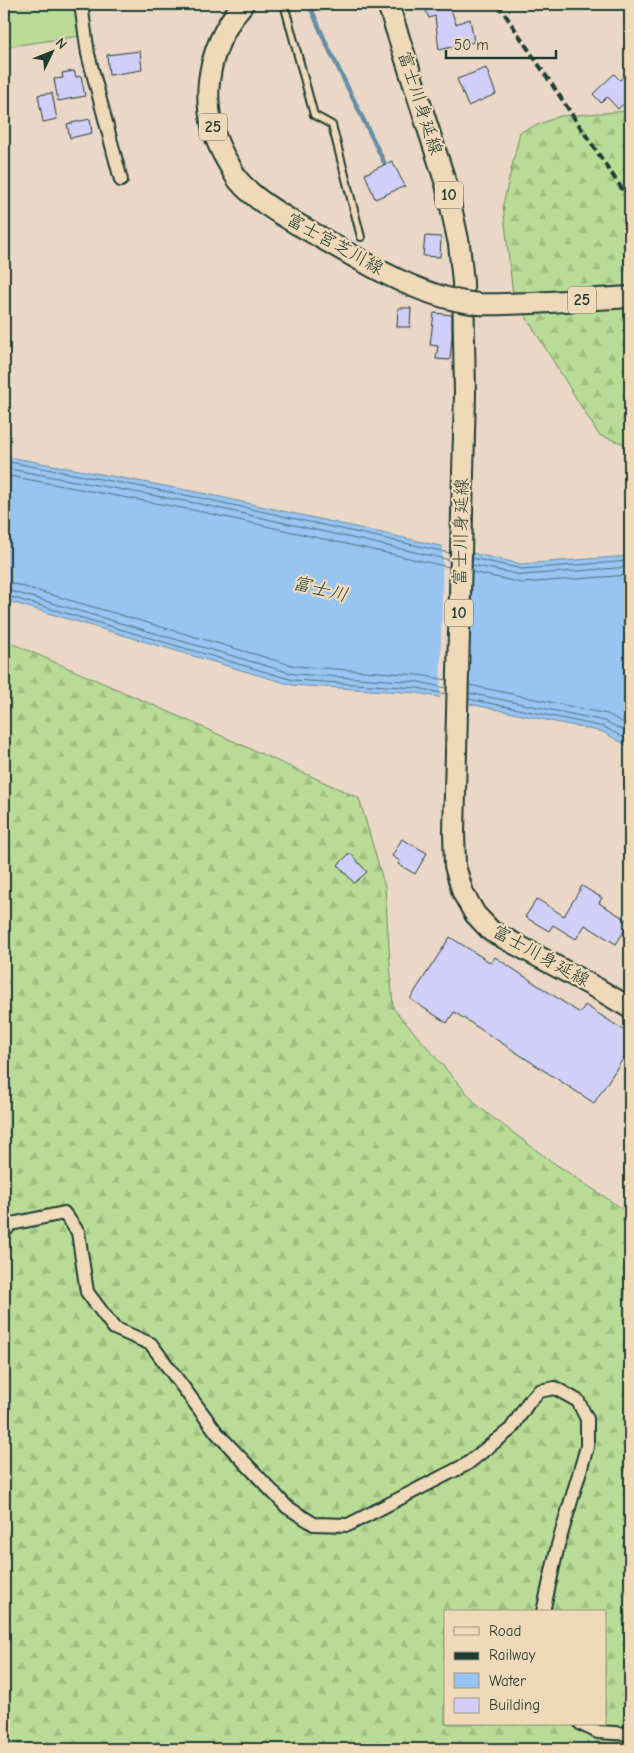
<svg xmlns="http://www.w3.org/2000/svg" width="634" height="1753" viewBox="0 0 634 1753" font-family="'Comic Neue','Klee One',sans-serif">
  <defs>
    <pattern id="forest-firs" width="22" height="20" patternUnits="userSpaceOnUse" patternTransform="scale(1.25)"><rect width="22" height="20" fill="#b8dc96"/><path d="M5 1l3.5 6h-7zM16 11l3.5 6h-7z" fill="#9ebe82"/></pattern>
  </defs>
  <rect width="100%" height="100%" fill="#ead7c6"/>
  <filter id="ink" filterUnits="userSpaceOnUse"><feTurbulence type="fractalNoise" baseFrequency=".02" numOctaves="2"/><feDisplacementMap in="SourceGraphic" scale="10" xChannelSelector="R" yChannelSelector="G"/><feConvolveMatrix kernelMatrix="1 2 1 2 8 2 1 2 1" color-interpolation-filters="sRGB"/></filter>
  <g filter="url(#ink)">
    <polygon fill="#b8dc96" stroke="#6c8c65" points="4,4 77,4 81,36 4,47"/>
    <g fill="url(#forest-firs)" stroke="#6c8c65" fill-rule="evenodd">
      <polygon points="630,111 630,446 599,435 513,296 503,205 520,132 560,116"/>
      <path d="M4,640l165,72 190,86 26,89 8,121 86,99 69,52 82,55v535h-626zM445,1612h160v112h-160z"/>
    </g>
    <polygon fill="#97c4f1" stroke="#678ea5" points="4,456 202,493 521,564 630,556 630,747 603,732 418,693 292,685 4,600"/>
    <polygon fill="#ead7c6" points="443,544 471,550 466,706 440,700"/>
    <g fill="none" stroke-linecap="round" stroke-linejoin="round">
      <g stroke="#4f7380" stroke-width="1">
        <polyline points="4,461 201,498 450,553"/>
        <polyline points="4,468 200,504 450,560"/>
        <polyline points="4,475 198,511 449,567"/>
        <polyline points="472,558 522,569 630,561"/>
        <polyline points="472,565 522,575 630,567"/>
        <polyline points="472,572 522,583 630,575"/>
        <polyline points="4,581 295,666 419,675 447,680"/>
        <polyline points="4,589 294,674 419,682 446,688"/>
        <polyline points="4,595 293,680 418,688 446,694"/>
        <polyline points="469,685 607,714 630,726"/>
        <polyline points="469,693 605,721 630,734"/>
        <polyline points="469,699 604,727 630,741"/>
      </g>
      <polyline stroke="#678ea5" stroke-width="4.5" points="309,4 326,43 385,164"/>
    </g>
    <g fill="#d1cff8" stroke="#1f3d34">
      <polygon points="423,4 465,4 465,5 451,10 456,24 470,19 474,42 439,50 435,16 429,18"/>
      <polygon points="140,51 142,70 109,75 107,55"/>
      <polygon points="486,68 496,94 468,106 457,79"/>
      <polygon points="630,69 630,98 618,109 607,97 601,103 593,94 614,74 620,80"/>
      <polygon points="74,71 76,77 81,76 85,96 58,101 54,79 63,78 62,73"/>
      <polygon points="52,93 57,119 43,122 38,95"/>
      <polygon points="90,119 92,133 70,138 67,124"/>
      <polygon points="392,161 405,186 375,199 365,174"/>
      <polygon points="425,236 441,237 440,257 423,256"/>
      <polygon points="398,308 411,308 410,327 397,327"/>
      <polygon points="434,313 452,315 452,337 450,360 436,359 438,346 430,345"/>
      <polygon points="402,839 427,853 415,874 398,864 400,861 392,856"/>
      <polygon points="350,853 367,872 354,883 338,865"/>
      <polygon points="582,886 602,898 599,903 630,922 616,944 585,925 576,939 553,925 549,931 525,917 537,899 564,916"/>
      <polygon points="450,937 491,963 495,957 580,1013 585,1005 630,1034 630,1048 594,1103 454,1012 447,1023 410,999"/>
    </g>
    <g fill="none" stroke-linecap="round" stroke-linejoin="round">
      <g stroke="#1f3d34" stroke-width="10">
        <polyline id="lane" points="284,4 314,115 332,125 361,237"/>
      </g>
      <g stroke="#1f3d34" stroke-width="16">
        <g id="street">
          <polyline points="81,4 88,54 121,180"/>
          <polyline points="4,1232 11,1224 64,1213 78,1232 87,1292 114,1328 151,1344 217,1433 287,1507 314,1524 348,1525 467,1464 511,1429 528,1403 539,1391 555,1388 578,1401 587,1419 587,1447 558,1545 543,1612"/>
          <polyline points="581,1724 598,1732 630,1734"/>
        </g>
      </g>
      <g stroke="#1f3d34" stroke-width="24">
        <g id="primary">
          <path d="M243,4c-38,46 -47,105 -16,157 4,6 7,14 12,20 14,17 39,32 58,43"/>
          <polyline points="388,4 446,184 459,244 463,282 465,394 454,832 455,866 463,893 475,914 491,931 598,989 630,1008"/>
          <polyline points="533,303 630,297"/>
        </g>
      </g>
      <use href="#lane" stroke="#f0d9b9" stroke-width="6"/>
      <use href="#street" stroke="#f0d9b9" stroke-width="12"/>
      <use href="#primary" stroke="#f0d9b9" stroke-width="20"/>
      <polyline stroke="#1f3d34" stroke-width="4" stroke-dasharray="8 4" stroke-linecap="butt" points="498,4 630,201"/>
      <g stroke="#1f3d34" stroke-width="24" stroke-linecap="butt">
        <path id="primary-bridge" d="M297,224c56,31 118,74 182,80 18,1 36,-1 54,-1"/>
      </g>
      <use href="#primary-bridge" stroke="#f0d9b9" stroke-width="20"/>
    </g>
  </g>
  <g text-anchor="middle" dominant-baseline="central" stroke-width="4.5" stroke-linejoin="round" paint-order="stroke">
    <g fill="#f0d9b9" stroke="#5e6c5c" stroke-width="1">
      <rect x="199" y="113.5" width="28" height="27" rx="4"/>
      <rect x="435" y="181.5" width="28" height="27" rx="4"/>
      <rect x="568" y="286.5" width="28" height="27" rx="4"/>
      <rect x="445" y="599.5" width="28" height="27" rx="4"/>
    </g>
    <g font-size="16" font-weight="bold" fill="#1f3d34">
      <text x="213" y="127">25</text>
      <text x="449" y="195">10</text>
      <text x="582" y="300">25</text>
      <text x="459" y="613">10</text>
    </g>
    <g font-size="18" fill="#1f3d34" stroke="#f0d9b9">
      <text transform="translate(420 103) rotate(72)">富士川身延線</text>
      <text transform="translate(335 244) rotate(29)">富士宮芝川線</text>
      <text transform="translate(461 532) rotate(-89)">富士川身延線</text>
      <text transform="translate(541 956) rotate(29)">富士川身延線</text>
    </g>
    <g font-size="19" font-style="italic" fill="#2b4a47" stroke="#f0d9b9">
      <text transform="translate(320 589) rotate(14)">富士川</text>
    </g>
  </g>
  <rect width="634" height="1753" fill="none" stroke="#f0d9b9" stroke-width="20"/>
  <rect x="10" y="10" width="614" height="1733" fill="none" stroke="#1f3d34" stroke-width="2" filter="url(#ink)"/>
  <rect x="444" y="1610" width="162" height="115" fill="#f0d9b9" stroke="#9c9b84"/>
  <rect x="454" y="1627" width="25" height="8" fill="#f0d9b9" stroke="#9c9b84"/>
  <text x="489" y="1636" font-size="15" fill="#1f3d34">Road</text>
  <rect x="454" y="1652" width="25" height="8" fill="#1f3d34" stroke="#9c9b84"/>
  <text x="489" y="1660" font-size="15" fill="#1f3d34">Railway</text>
  <rect x="454" y="1673" width="25" height="15" fill="#97c4f1" stroke="#9c9b84"/>
  <text x="489" y="1686" font-size="15" fill="#1f3d34">Water</text>
  <rect x="454" y="1698" width="25" height="15" fill="#d1cff8" stroke="#9c9b84"/>
  <text x="489" y="1710" font-size="15" fill="#1f3d34">Building</text>
  <g transform="translate(52 52) rotate(47)" stroke="#f0d9b9" stroke-width="4" paint-order="stroke">
  <path d="M0-4L9 19L0 12L-9 19Z" fill="#1f3d34"/>
  <text y="-8" font-size="14" font-weight="bold" text-anchor="middle" fill="#1f3d34">N</text>
  </g>
  <path d="M446 50v8h110v-8" fill="none" stroke="#1f3d34" stroke-width="2.5"/>
  <text x="454" y="50" font-size="15" fill="#1f3d34" stroke="#f0d9b9" stroke-width="4" paint-order="stroke">50 m</text>
</svg>
